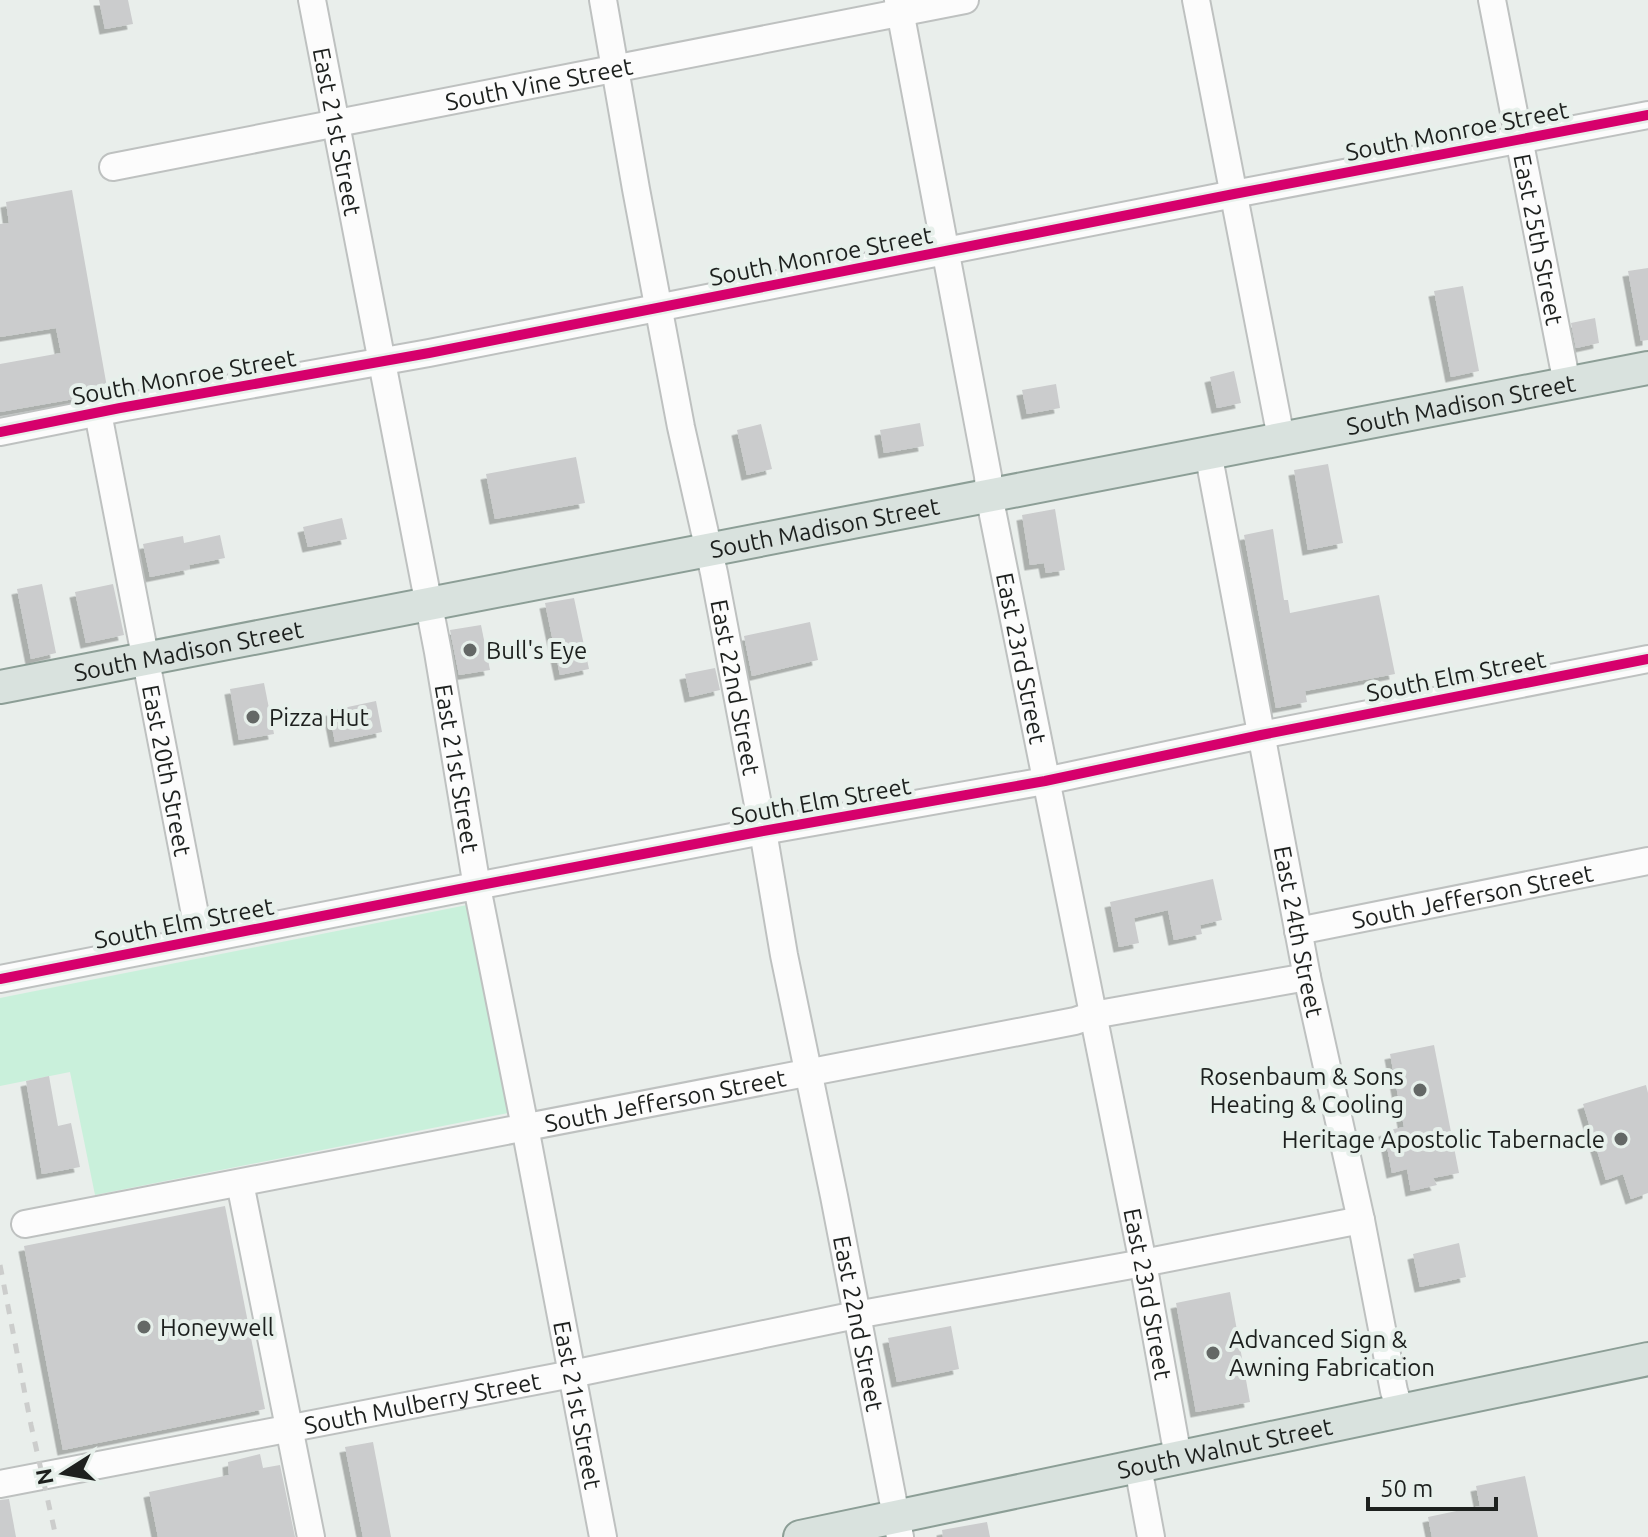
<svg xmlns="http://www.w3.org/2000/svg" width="1648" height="1537" viewBox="0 0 1648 1537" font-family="Ubuntu,sans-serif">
  <defs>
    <filter id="shadow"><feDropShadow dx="-5.5" dy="5.5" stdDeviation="0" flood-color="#0004"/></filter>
  </defs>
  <rect width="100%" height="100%" fill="#e9eeeb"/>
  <polygon fill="#c9f0db" points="467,905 508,1113 95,1195 70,1072 0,1086 0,998"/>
  <g fill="#cbcccd" filter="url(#shadow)">
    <polygon points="99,0 128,0 133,24 105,29"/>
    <polygon points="72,190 108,393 0,412 0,364 61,353 56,328 0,337 0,224 9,223 6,202"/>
    <polygon points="1648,268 1648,340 1641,341 1628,271"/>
    <polygon points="1463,286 1479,371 1451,377 1434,291"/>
    <polygon points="1595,318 1599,343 1576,348 1571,323"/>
    <polygon points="1234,371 1241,403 1217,408 1210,377"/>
    <polygon points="1056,384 1060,408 1027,414 1022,390"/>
    <polygon points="920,423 924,446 884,453 880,430"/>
    <polygon points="761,424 772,469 747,475 737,430"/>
    <polygon points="576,457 585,503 495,519 486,474"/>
    <polygon points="1328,464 1343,543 1308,550 1294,470"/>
    <polygon points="1055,509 1065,570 1046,573 1044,563 1030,565 1022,515"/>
    <polygon points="342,518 347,539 308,547 303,527"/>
    <polygon points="1273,529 1284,600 1288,600 1290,613 1379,595 1395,674 1305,691 1307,702 1276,708 1244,535"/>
    <polygon points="220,535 225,558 189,565 190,569 150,577 143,544 183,536 184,543"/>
    <polygon points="42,584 56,653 31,659 17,589"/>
    <polygon points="113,584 124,635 86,643 75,592"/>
    <polygon points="574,598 589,669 560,675 545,603"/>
    <polygon points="810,622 818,660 752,676 744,636"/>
    <polygon points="481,625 490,670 459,675 450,630"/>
    <polygon points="715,668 720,690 690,697 685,674"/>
    <polygon points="264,683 274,734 239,740 230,689"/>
    <polygon points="376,701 382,732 335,742 329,711"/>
    <polygon points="1213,879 1222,920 1200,925 1202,934 1174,940 1168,910 1134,918 1139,943 1119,947 1110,902"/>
    <polygon points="1434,1045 1459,1173 1433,1178 1437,1185 1411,1191 1407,1169 1392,1173 1384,1131 1404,1127 1390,1054"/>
    <polygon points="49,1076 58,1126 71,1123 80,1167 42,1174 26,1081"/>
    <polygon points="1646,1085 1648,1093 1648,1193 1631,1199 1623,1174 1606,1180 1583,1104"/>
    <polygon points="225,1206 265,1409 63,1450 24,1246"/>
    <polygon points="1459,1243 1466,1277 1420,1287 1413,1254"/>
    <polygon points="1230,1292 1250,1402 1196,1412 1176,1303"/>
    <polygon points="951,1326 959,1369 897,1382 888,1338"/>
    <polygon points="373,1442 391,1537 363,1537 345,1447"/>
    <polygon points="260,1454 263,1468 280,1465 295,1537 158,1537 149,1492 229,1475 228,1462"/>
    <polygon points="1525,1476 1538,1537 1432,1537 1428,1517 1480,1506 1476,1486"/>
    <polygon points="9,1499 16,1537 0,1537 0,1500"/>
    <polygon points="987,1522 990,1537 943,1537 942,1530"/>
  </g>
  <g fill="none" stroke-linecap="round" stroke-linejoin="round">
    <g stroke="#bec1c0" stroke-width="30">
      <g id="minor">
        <path id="s1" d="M312,0l126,652 39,235 48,240 78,410"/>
        <path id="s2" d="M603,0l33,189 45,238 33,146 49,258 21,124 50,241 66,341"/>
        <path id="s3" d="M898,0l90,476 1,19 154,768 35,194"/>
        <polyline points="1196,0 1281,438"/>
        <path id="s4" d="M1492,0l75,384"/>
        <path id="s5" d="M113,167l852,-167"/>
        <path id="s6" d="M98,413l102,527"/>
        <polyline points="0,432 120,408 429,353 1234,194 1648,115"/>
        <path id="s7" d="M1208,452l99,525 54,243 33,171 6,19"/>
        <path id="s8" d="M1298,931l350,-70"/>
        <polyline points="0,979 460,889 763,831 1045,781 1261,735 1648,659"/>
        <polyline points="240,1183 311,1537"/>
        <path id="s9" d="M25,1224l1050,-203 18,-6 214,-38"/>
        <polyline points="1138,1467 1151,1537"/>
        <path id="s10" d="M0,1484l572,-110 284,-59 287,-52 218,-43"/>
      </g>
    </g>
    <g stroke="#8c9e96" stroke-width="36">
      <g id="major">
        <path id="s11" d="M0,687l1648,-319"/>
        <path id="s12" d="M800,1537l848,-178"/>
      </g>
    </g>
    <use href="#minor" stroke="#fcfcfc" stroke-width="26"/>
    <use href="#major" stroke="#d9e2de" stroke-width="32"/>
    <polyline stroke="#cccdcc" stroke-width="5" stroke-dasharray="10 10" stroke-linecap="butt" points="0,1265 31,1425 56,1537"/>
    <g stroke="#e7f0eb" stroke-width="15">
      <g id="cycleway">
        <polyline points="0,432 120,408 429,353 1234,194 1648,115"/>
        <polyline points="0,979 460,889 763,831 1045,781 1261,735 1648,659"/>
      </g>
    </g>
    <use href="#cycleway" stroke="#d6006c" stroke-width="10"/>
  </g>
  <g fill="#646866" stroke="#e7f0eb" stroke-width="3">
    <circle cx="470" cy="650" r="8"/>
    <circle cx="253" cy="717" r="8"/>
    <circle cx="1420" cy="1090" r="8"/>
    <circle cx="1621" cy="1139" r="8"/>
    <circle cx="144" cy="1327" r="8"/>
    <circle cx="1213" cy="1353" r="8"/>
  </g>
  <g text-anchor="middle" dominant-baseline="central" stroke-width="8" stroke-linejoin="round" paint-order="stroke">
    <g font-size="24" fill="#1d201e" stroke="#e7f0eb">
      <text stroke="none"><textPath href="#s5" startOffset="434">South Vine Street</textPath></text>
      <text transform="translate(1457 131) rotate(-11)">South Monroe Street</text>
      <text stroke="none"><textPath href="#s1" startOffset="134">East 21st Street</textPath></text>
      <text stroke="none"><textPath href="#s4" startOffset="244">East 25th Street</textPath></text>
      <text transform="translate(821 256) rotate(-11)">South Monroe Street</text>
      <text transform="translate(184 377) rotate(-10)">South Monroe Street</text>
      <text stroke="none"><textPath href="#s11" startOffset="1488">South Madison Street</textPath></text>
      <text stroke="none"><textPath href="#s11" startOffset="840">South Madison Street</textPath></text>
      <text stroke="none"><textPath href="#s11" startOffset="192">South Madison Street</textPath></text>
      <text stroke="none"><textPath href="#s3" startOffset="670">East 23rd Street</textPath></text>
      <text transform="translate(1456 676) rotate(-11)">South Elm Street</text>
      <text stroke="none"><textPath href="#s2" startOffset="700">East 22nd Street</textPath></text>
      <text stroke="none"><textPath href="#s1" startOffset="782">East 21st Street</textPath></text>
      <text stroke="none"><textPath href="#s6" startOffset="364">East 20th Street</textPath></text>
      <text transform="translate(821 801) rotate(-10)">South Elm Street</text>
      <text stroke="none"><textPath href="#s8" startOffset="178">South Jefferson Street</textPath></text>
      <text transform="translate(184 923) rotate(-11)">South Elm Street</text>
      <text stroke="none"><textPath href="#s7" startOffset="488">East 24th Street</textPath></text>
      <text stroke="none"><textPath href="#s9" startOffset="652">South Jefferson Street</textPath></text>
      <text stroke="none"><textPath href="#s3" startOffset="1318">East 23rd Street</textPath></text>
      <text stroke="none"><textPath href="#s2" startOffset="1348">East 22nd Street</textPath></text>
      <text stroke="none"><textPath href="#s10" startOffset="430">South Mulberry Street</textPath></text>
      <text stroke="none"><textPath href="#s1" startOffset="1430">East 21st Street</textPath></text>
      <text stroke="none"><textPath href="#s12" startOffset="434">South Walnut Street</textPath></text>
    </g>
    <g font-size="24" fill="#1d201e" stroke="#e7f0eb" text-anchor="start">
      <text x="486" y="650">Bull's Eye</text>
      <text x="269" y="717">Pizza Hut</text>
      <text x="1404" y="1076" text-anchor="end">Rosenbaum &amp; Sons<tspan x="1404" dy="28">Heating &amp; Cooling</tspan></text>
      <text x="1605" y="1139" text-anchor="end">Heritage Apostolic Tabernacle</text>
      <text x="160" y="1327">Honeywell</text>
      <text x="1229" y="1339">Advanced Sign &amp;<tspan x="1229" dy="28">Awning Fabrication</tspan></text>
    </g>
  </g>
  <g transform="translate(64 1473) rotate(259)" stroke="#e7f0eb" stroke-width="6" paint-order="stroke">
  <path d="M0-6L14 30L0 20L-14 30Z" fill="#1d201e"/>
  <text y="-12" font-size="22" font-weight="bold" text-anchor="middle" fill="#1d201e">N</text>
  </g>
  <path d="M1368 1497v12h128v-12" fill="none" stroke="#1d201e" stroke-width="4"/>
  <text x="1380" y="1497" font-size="24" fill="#1d201e" stroke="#e7f0eb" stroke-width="6" paint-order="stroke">50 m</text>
</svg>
